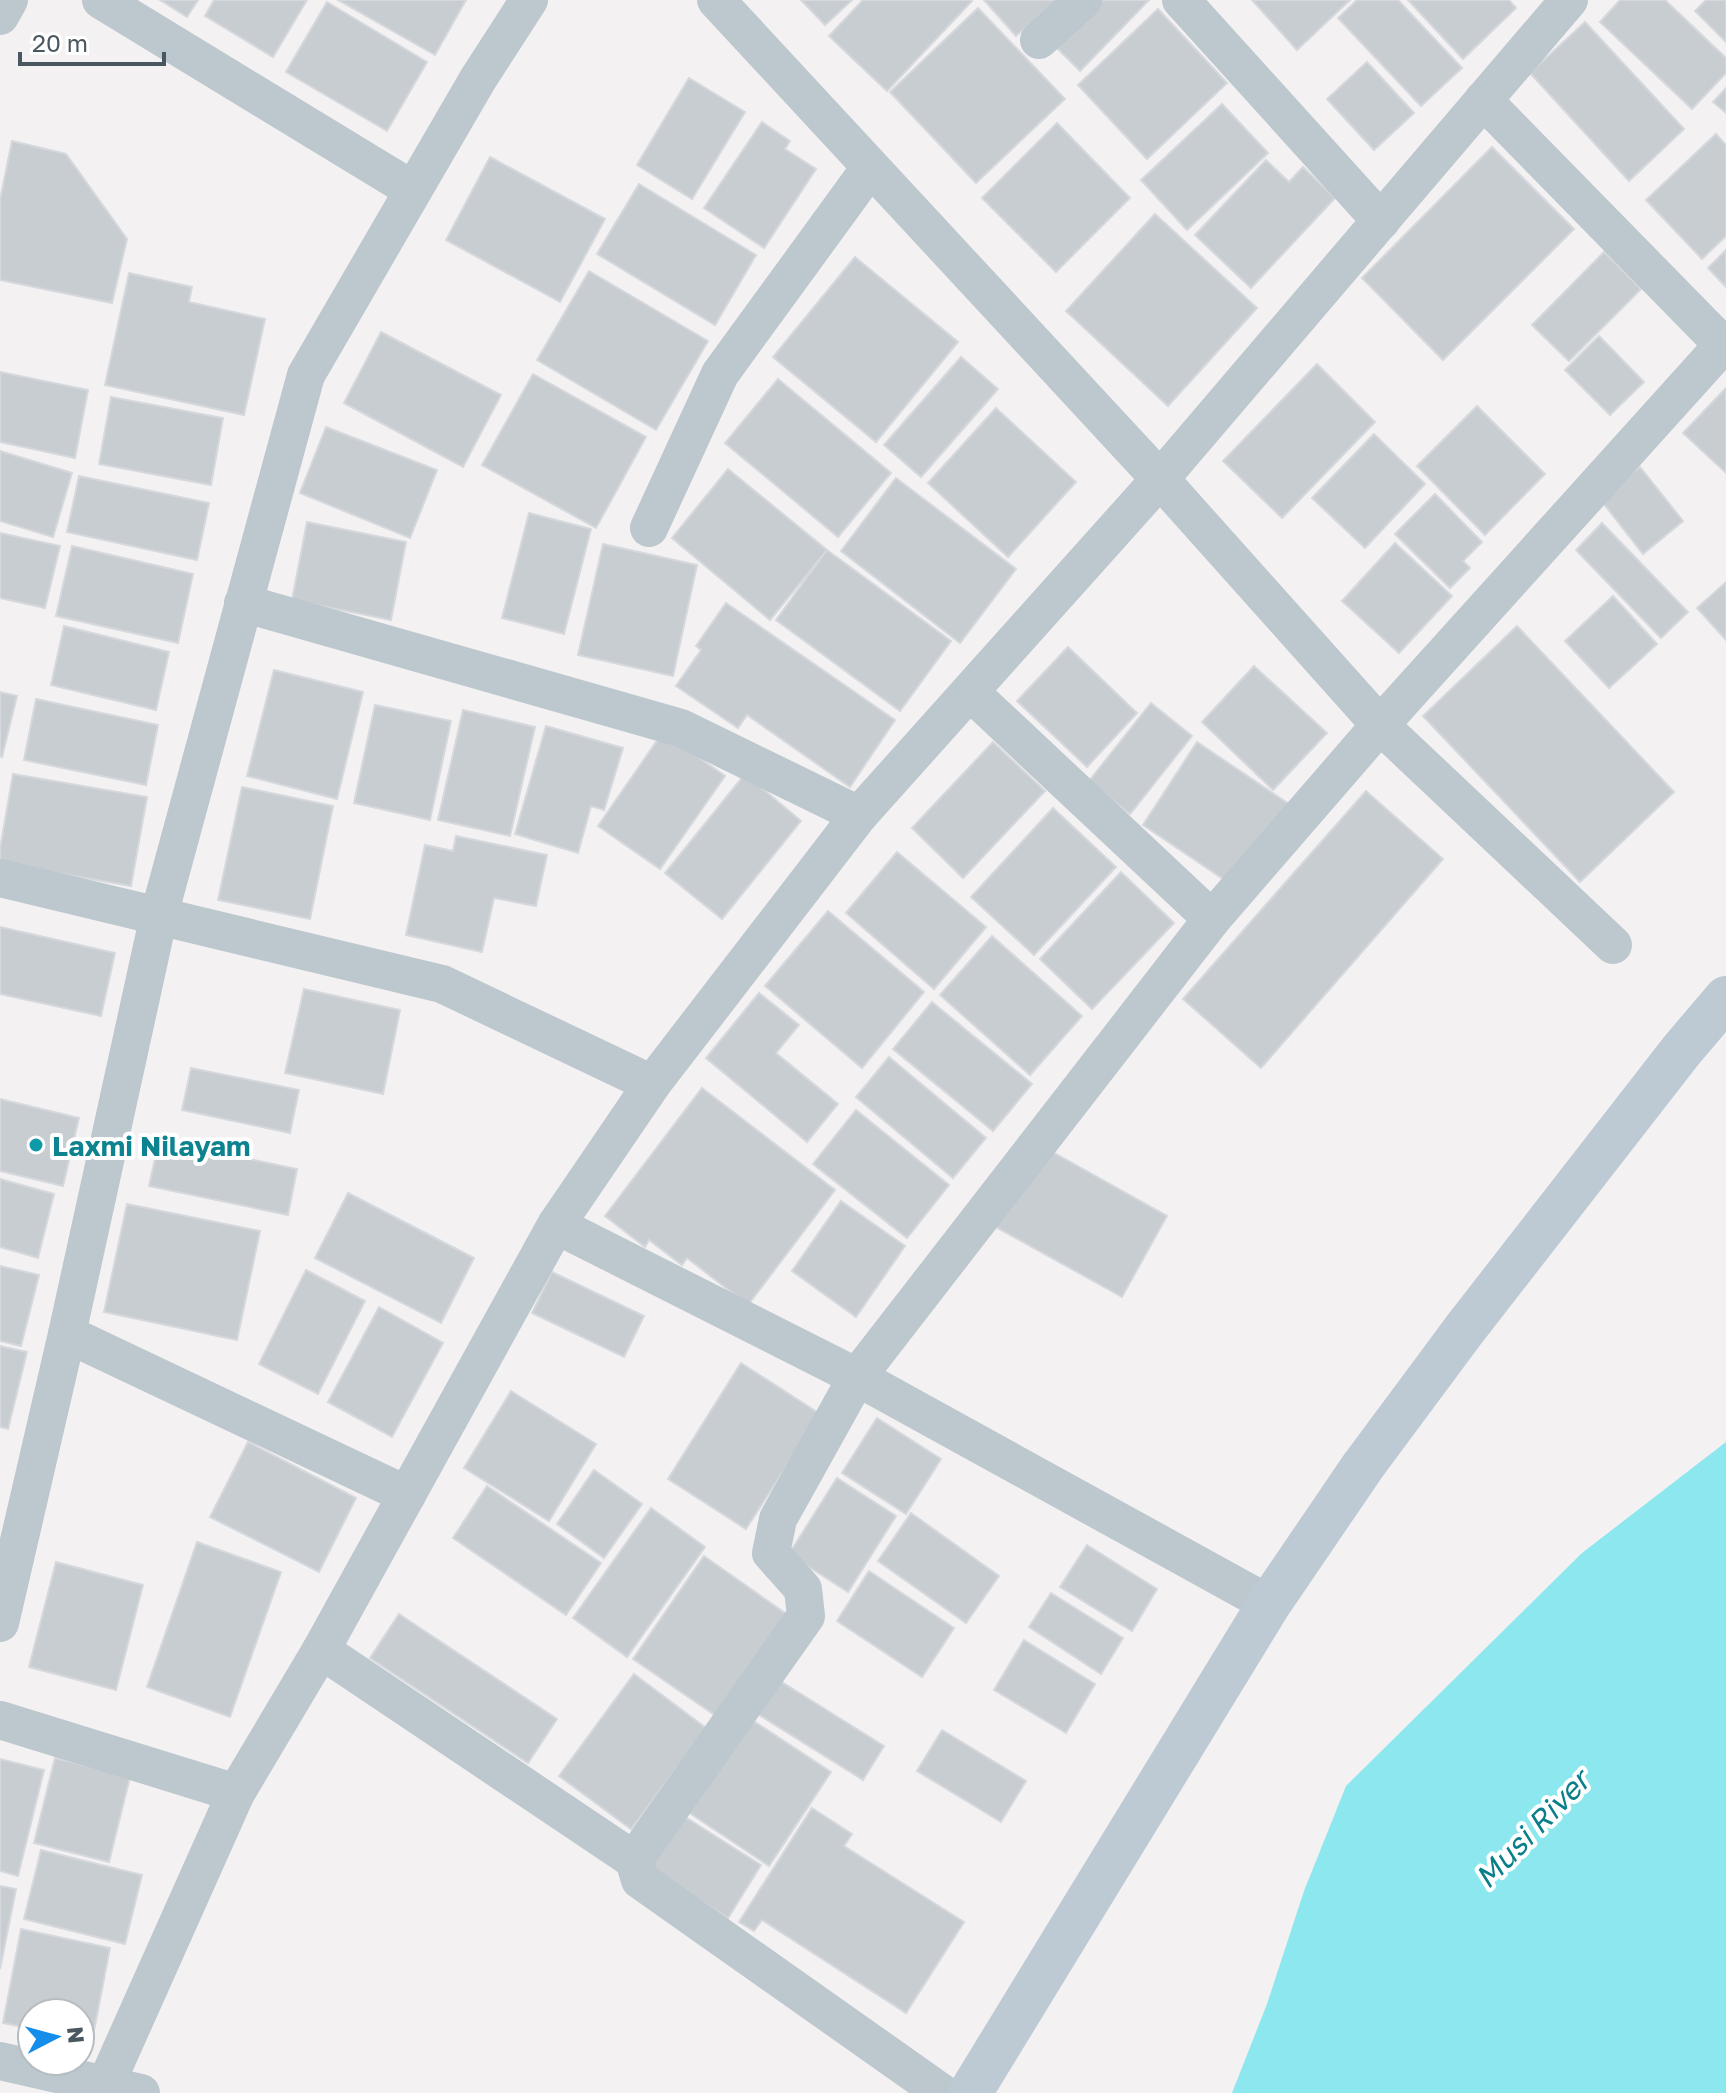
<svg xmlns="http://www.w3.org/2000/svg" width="1726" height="2093" viewBox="0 0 1726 2093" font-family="'Golos Text',sans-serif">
  <rect width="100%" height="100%" fill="#f4f1f2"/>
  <polygon fill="#8ce7ef" points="1726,1442 1726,2093 1232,2093 1267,2004 1304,1891 1346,1786 1582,1553"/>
  <g fill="#c8cdd1" stroke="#d5d8dd" stroke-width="2">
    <polygon points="160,0 198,0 187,17"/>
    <polygon points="214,0 307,0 273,57 205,16"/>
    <polygon points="338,0 466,0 435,55"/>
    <polygon points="801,0 852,0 825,25"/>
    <polygon points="863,0 971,0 972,1 887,91 829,36"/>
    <polygon points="984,0 1056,0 1016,36"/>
    <polygon points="1097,0 1149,0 1080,71 1054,45"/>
    <polygon points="1252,0 1350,0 1297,50"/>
    <polygon points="1357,0 1398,0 1462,68 1421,106 1338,18"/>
    <polygon points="1408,0 1509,0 1516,8 1463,59"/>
    <polygon points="1620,0 1665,0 1726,58 1726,73 1692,109 1600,22"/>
    <polygon points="1706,0 1726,0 1726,42 1695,11"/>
    <polygon points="327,2 427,62 387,131 286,72"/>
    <polygon points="978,8 1065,99 976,183 890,92"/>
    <polygon points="1158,9 1227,83 1147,159 1078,85"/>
    <polygon points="1585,22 1684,129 1629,181 1530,73"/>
    <polygon points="1367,62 1414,113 1374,150 1327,99"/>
    <polygon points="689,78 745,112 692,199 637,165"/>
    <polygon points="1726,88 1726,113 1713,102"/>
    <polygon points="1222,104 1268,153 1187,230 1141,180"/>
    <polygon points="762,122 790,141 785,149 816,169 764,248 704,208"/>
    <polygon points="1057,123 1130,198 1056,272 982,198"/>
    <polygon points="1716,134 1726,145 1726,236 1702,259 1646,200"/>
    <polygon points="12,141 66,154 127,239 112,303 0,280 0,200"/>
    <polygon points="1492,147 1574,229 1443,360 1362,278"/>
    <polygon points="490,157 605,219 560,302 446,240"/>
    <polygon points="1266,160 1289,182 1303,167 1335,198 1251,288 1195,235"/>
    <polygon points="639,184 756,255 715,325 597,254"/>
    <polygon points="1155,214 1257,308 1168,406 1066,311"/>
    <polygon points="1726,250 1726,287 1708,268"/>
    <polygon points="1604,252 1641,289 1569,361 1532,325"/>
    <polygon points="855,257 958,342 876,442 773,357"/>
    <polygon points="589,271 708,341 656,430 537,360"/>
    <polygon points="129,273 192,287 189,302 265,319 244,415 105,385"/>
    <polygon points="381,332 501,395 463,467 344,403"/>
    <polygon points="1599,336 1644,382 1610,415 1565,370"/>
    <polygon points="961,357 998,389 921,477 884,445"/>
    <polygon points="1317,364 1375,422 1282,518 1223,461"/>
    <polygon points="0,372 88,390 75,458 0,442"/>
    <polygon points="533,374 646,437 596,528 482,465"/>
    <polygon points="778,379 891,473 838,537 725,443"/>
    <polygon points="1726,388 1726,473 1683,433"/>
    <polygon points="111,397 223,418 211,485 99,464"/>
    <polygon points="1477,406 1545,474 1485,535 1417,466"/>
    <polygon points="996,408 1076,482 1008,557 928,483"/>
    <polygon points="326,427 437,470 410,538 300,493"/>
    <polygon points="1374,434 1425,484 1365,548 1312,498"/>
    <polygon points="0,451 72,473 53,537 0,521"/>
    <polygon points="1640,467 1683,521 1643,554 1600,499"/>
    <polygon points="728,469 827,550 770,620 672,538"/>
    <polygon points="79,476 209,503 197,560 67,532"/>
    <polygon points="896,478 1016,569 960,643 841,551"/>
    <polygon points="1435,494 1482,542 1463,561 1470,568 1450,588 1395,534"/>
    <polygon points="529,513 591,529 564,634 502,618"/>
    <polygon points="307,522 406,542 391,620 292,600"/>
    <polygon points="1602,523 1688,612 1661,638 1576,550"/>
    <polygon points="0,533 60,546 45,608 0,598"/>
    <polygon points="1395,543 1452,596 1399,653 1342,601"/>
    <polygon points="603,544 697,565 673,676 578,655"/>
    <polygon points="72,546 193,574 178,643 56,616"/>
    <polygon points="827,550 951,641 900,711 776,620"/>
    <polygon points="1726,582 1726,640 1697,608"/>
    <polygon points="1613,596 1657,644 1609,688 1565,641"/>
    <polygon points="726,603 895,720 850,787 747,715 738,728 676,686 701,650 696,646"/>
    <polygon points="64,626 169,652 156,710 51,685"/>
    <polygon points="1517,626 1674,792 1580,882 1423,716"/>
    <polygon points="1068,647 1137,713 1087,767 1017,701"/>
    <polygon points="1254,666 1327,733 1273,790 1202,722"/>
    <polygon points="274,670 363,692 337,799 247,776"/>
    <polygon points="0,692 17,696 2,757 0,756"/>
    <polygon points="36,699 158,725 146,785 24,760"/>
    <polygon points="1151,703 1192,736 1130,814 1089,781"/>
    <polygon points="375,705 451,721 430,820 354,803"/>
    <polygon points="463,710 535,727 510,836 438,820"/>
    <polygon points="546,726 623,748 604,810 591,806 578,853 515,834"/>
    <polygon points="663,732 725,776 660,869 598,826"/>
    <polygon points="993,742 1045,791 963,878 912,828"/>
    <polygon points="1197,742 1289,804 1235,887 1143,825"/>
    <polygon points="13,774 147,797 131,886 0,863 0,849"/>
    <polygon points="745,774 801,821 722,919 665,873"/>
    <polygon points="242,787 333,806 310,919 218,900"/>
    <polygon points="1366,791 1443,859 1261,1068 1183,999"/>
    <polygon points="1053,808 1116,867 1034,955 971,897"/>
    <polygon points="456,836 547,855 536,906 494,898 482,952 406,935 425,845 453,851"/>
    <polygon points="897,852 986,927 934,989 846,913"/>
    <polygon points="1121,872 1174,923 1092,1009 1040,959"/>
    <polygon points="828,911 924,992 862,1068 765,986"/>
    <polygon points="0,927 115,953 101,1016 0,994"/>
    <polygon points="992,936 1082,1016 1030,1075 940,995"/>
    <polygon points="304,989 400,1010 383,1094 285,1073"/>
    <polygon points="759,993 799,1025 776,1053 838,1104 807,1142 706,1058"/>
    <polygon points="932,1002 1032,1084 993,1131 893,1049"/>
    <polygon points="889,1057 986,1138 953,1178 856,1097"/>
    <polygon points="191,1068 299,1090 290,1133 182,1110"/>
    <polygon points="702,1088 835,1190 748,1305 687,1258 682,1265 649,1240 645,1247 605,1216"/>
    <polygon points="0,1099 79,1118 63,1186 0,1171"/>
    <polygon points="856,1110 949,1185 907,1238 813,1164"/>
    <polygon points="159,1140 297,1169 288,1215 149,1186"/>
    <polygon points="1040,1145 1167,1216 1122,1297 994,1226"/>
    <polygon points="0,1179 54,1194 38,1258 0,1247"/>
    <polygon points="348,1193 474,1258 441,1323 315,1258"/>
    <polygon points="841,1201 905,1246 856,1317 792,1271"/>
    <polygon points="127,1204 260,1231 237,1340 104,1312"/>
    <polygon points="0,1266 39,1275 21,1346 0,1341"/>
    <polygon points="306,1270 365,1301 318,1394 259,1364"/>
    <polygon points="552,1272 644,1316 624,1357 532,1313"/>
    <polygon points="379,1307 443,1343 392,1437 328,1402"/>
    <polygon points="0,1346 27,1352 8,1429 0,1427"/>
    <polygon points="741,1363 820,1414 746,1529 668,1479"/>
    <polygon points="511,1391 596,1444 549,1521 464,1468"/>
    <polygon points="877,1418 941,1459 906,1514 842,1473"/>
    <polygon points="248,1442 356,1498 319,1572 210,1517"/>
    <polygon points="594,1470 642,1504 604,1558 557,1524"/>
    <polygon points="837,1478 896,1516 848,1592 789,1554"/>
    <polygon points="487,1486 601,1563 566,1615 453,1538"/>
    <polygon points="651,1508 705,1547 627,1657 573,1618"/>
    <polygon points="911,1513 999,1576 966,1623 878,1561"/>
    <polygon points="197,1542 281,1572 230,1717 147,1687"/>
    <polygon points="1087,1545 1157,1589 1132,1631 1060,1587"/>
    <polygon points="704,1556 792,1618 722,1720 633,1659"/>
    <polygon points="56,1562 143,1585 116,1690 29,1667"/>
    <polygon points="869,1571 954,1628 922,1677 837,1621"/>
    <polygon points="1051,1593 1123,1638 1101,1674 1029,1627"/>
    <polygon points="399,1614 557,1719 528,1763 370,1658"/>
    <polygon points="1024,1640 1095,1684 1066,1733 994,1690"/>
    <polygon points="634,1674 706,1728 631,1829 559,1776"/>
    <polygon points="777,1679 884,1746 863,1780 756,1713"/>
    <polygon points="749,1718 831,1772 769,1866 688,1812"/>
    <polygon points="942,1730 1026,1781 1001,1822 917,1771"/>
    <polygon points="55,1758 130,1777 109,1862 34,1843"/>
    <polygon points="0,1759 44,1770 18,1876 0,1871"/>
    <polygon points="812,1808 852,1834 844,1846 964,1922 906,2013 762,1920 754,1931 739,1922"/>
    <polygon points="682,1815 761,1865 728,1918 648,1867"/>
    <polygon points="41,1850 142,1875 125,1944 24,1919"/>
    <polygon points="0,1886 16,1889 0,1969"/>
    <polygon points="21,1929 110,1948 92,2041 80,2039 80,2013 32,2013 32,2029 3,2023"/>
  </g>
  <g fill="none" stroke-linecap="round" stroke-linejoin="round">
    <g stroke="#bcc8ce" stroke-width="38">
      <polyline points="101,0 413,190"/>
      <polyline points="716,0 1160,479 1380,725 1613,945"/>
      <polyline points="1181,0 1381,221"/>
      <polyline points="0,16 9,0"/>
      <polyline points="1039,40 1083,0"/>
      <polyline points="1483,100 1726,348"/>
      <polyline points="649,528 720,374 870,168"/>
      <polyline points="243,603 681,728 859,815"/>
      <polyline points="970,692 1212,919"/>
      <polyline points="0,878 442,984 652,1084"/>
      <polyline points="556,1225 857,1377 1269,1604"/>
      <polyline points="67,1334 407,1495"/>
      <polyline points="0,1623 67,1334 159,915 306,375 478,79 529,0"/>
      <polyline points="321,1650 634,1860 806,1616 803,1589 771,1553 778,1519 857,1377 1212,919 1380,725 1723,345"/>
      <polyline points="0,1720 236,1793"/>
      <polyline points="634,1860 640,1880 942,2093"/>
      <polyline points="0,2061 141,2093"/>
      <polyline points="102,2093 236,1793 321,1650 556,1225 652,1084 859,815 1160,479 1569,0"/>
    </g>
    <polyline stroke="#bdcad3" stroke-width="44" points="970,2093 1269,1604 1363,1466 1464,1330 1681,1051 1726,998"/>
  </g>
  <circle fill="#0f9aa8" stroke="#fff" stroke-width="3" cx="36" cy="1145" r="8"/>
  <g text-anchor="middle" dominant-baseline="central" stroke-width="8" stroke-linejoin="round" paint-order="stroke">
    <g font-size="28" font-weight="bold" fill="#0d838f" stroke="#fff" text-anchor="start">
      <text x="52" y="1145">Laxmi Nilayam</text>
    </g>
    <g font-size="30" font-style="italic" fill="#0a7f8a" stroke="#fff">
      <text transform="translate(1532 1829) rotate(-46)">Musi River</text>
    </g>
  </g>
  <g transform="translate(56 2037) rotate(84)"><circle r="38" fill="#ffffff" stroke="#b6bcbf" stroke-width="2"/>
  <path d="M0-6L14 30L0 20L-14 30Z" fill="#148deb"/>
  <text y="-12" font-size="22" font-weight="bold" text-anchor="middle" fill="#485760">N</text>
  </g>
  <path d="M20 52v12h144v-12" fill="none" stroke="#485760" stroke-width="4"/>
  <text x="32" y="52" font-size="24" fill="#485760" stroke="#ffffff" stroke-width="6" paint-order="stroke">20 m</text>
</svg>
